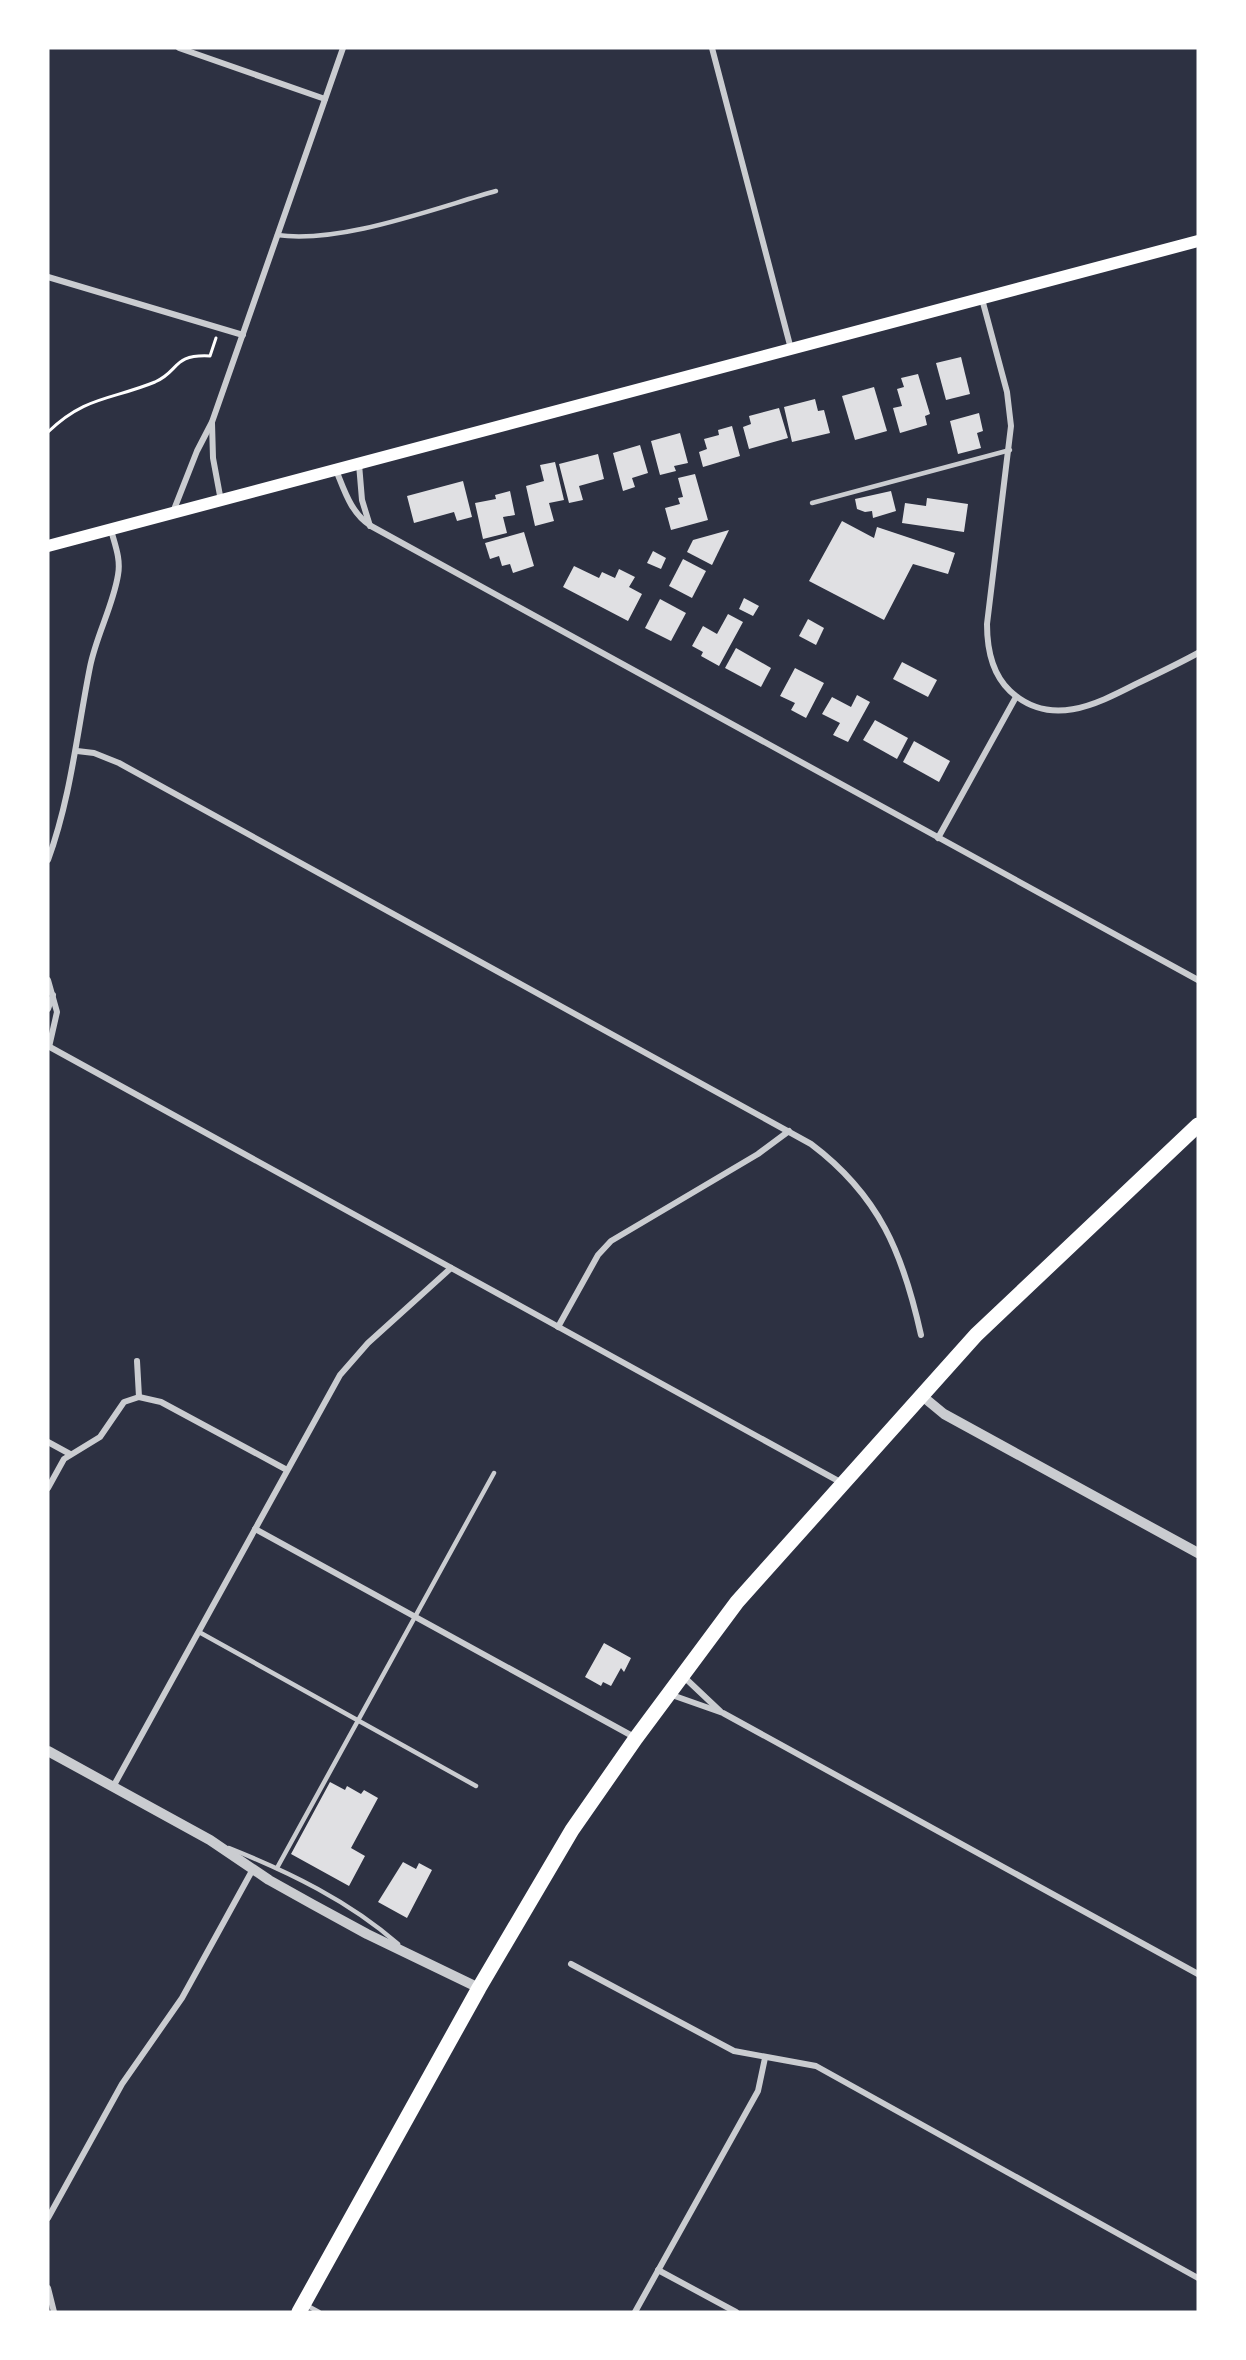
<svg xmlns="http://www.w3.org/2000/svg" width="1246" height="2360" viewBox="0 0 1246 2360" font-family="Manrope,sans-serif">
  <rect width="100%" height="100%" fill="#2d3142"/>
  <g fill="#e0e0e3">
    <polygon points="961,357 970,394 946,400 936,363"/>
    <polygon points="918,374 930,414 925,416 927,425 900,433 893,408 902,406 897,389 904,387 901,378"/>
    <polygon points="874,387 887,431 855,440 842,396"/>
    <polygon points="815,399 818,411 824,410 830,433 792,442 784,407"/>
    <polygon points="779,408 788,438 749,449 743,427 751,424 749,416"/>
    <polygon points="979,413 983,431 977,433 981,448 958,454 950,421"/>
    <polygon points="732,426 740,456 703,467 699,452 707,449 704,439 719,435 718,430"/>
    <polygon points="680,433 688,463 674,466 676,471 660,475 651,441"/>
    <polygon points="640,445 648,473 632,478 635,487 623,491 613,453"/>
    <polygon points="598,454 604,479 579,486 583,500 569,503 559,464"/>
    <polygon points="555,462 564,500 549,503 554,521 535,526 526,486 544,481 540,465"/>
    <polygon points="695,474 708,520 671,530 665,508 680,504 678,498 683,497 678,478"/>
    <polygon points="463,481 472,517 457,521 454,512 414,523 407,496"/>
    <polygon points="510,491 515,515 503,517 507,533 483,539 475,503 496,499 495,495"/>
    <polygon points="891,491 896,511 873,518 872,511 865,512 857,509 855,499"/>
    <polygon points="927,498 968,504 964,532 902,523 905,503 926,506"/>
    <polygon points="842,521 874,538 877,527 955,553 948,574 913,564 884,620 809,581"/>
    <polygon points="729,530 712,565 687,552 693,540"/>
    <polygon points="524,532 534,566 513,573 510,564 502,566 499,556 490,559 485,543"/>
    <polygon points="653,551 666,558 661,569 647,563"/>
    <polygon points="683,559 706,571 692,598 669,586"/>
    <polygon points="574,566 599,578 602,572 615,578 619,569 635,577 629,587 642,594 628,621 563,587"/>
    <polygon points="744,598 759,606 753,616 739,609"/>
    <polygon points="660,599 686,613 671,641 645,628"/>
    <polygon points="728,614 743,622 719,666 701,656 703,652 692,646 703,626 717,634"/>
    <polygon points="808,619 824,628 816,645 799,636"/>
    <polygon points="736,648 771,668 761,687 725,668"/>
    <polygon points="902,662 937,680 928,697 893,679"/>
    <polygon points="795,668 824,683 806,718 791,710 795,703 780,696"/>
    <polygon points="857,695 870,702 848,742 833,735 840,723 822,714 832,697 851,707"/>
    <polygon points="875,720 908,738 897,759 863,740"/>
    <polygon points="914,741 950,761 939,782 903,762"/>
    <polygon points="604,1643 631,1658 624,1672 621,1668 611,1686 603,1682 601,1686 585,1677"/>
    <polygon points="330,1782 345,1790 347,1786 361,1794 364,1790 378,1798 351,1848 365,1856 349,1886 291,1854"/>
    <polygon points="403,1862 416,1869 419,1863 432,1870 407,1918 378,1902"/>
  </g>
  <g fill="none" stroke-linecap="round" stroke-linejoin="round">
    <path stroke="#fff" stroke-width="3" d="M48,432c37,-36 63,-32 107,-50 25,-11 17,-28 55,-26l6,-18"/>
    <g stroke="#caccd0" stroke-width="4.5">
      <path d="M277,235c64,9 155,-26 219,-44"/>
      <polyline points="812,503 1010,450"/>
      <polyline points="199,1632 476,1786"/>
      <path d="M229,1848c60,24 120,53 169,96"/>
      <polyline points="277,1868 494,1473"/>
      <polyline points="306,2305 319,2312"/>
    </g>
    <g stroke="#caccd0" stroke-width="6">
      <polyline points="179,48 325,99"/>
      <polyline points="712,48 791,349"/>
      <polyline points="48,277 243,335"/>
      <path d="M982,299l25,93 4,34 -24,198c0,24 5,50 23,67 40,37 85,14 126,-7 21,-10 42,-20 62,-31"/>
      <polyline points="212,423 213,458 221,501"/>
      <polyline points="359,464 362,500 370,526"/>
      <path d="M336,470c9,22 15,43 35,56l827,454"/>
      <polyline points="173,512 197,451 212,422 343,48"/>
      <path d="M77,751l17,2 25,10 692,381c69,52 92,110 110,191"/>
      <polyline points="938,838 1016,697"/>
      <path d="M48,860c23,-63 29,-128 42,-193 6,-31 23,-61 28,-92 3,-16 -3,-30 -7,-45"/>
      <polyline points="48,980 57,1012 49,1047"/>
      <polyline points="48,1009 53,995"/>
      <polyline points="48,1046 842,1483"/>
      <polyline points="558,1327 598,1255 611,1241 758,1154 789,1131"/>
      <polyline points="137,1361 139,1397"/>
      <polyline points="48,1442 70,1454"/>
      <polyline points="48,1488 64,1459 100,1437 124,1402 139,1397 161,1402 287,1470"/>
      <polyline points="255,1529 636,1738"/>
      <polyline points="684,1677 720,1711"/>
      <polyline points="669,1694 723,1713 1198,1974"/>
      <polyline points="113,1787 340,1375 368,1343 451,1268"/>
      <polyline points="571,1964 734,2051 816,2066 1198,2278"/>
      <polyline points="48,2218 122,2084 182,1998 253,1869"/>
      <polyline points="658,2270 736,2312"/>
      <polyline points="48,2288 54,2312"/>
      <polyline points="635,2312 758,2091 765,2058"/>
    </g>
    <g stroke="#caccd0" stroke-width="10">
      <polyline points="921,1395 944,1414 1198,1553"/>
      <polyline points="48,1751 210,1840 269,1880 312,1904 367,1934 479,1988"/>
    </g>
    <polyline stroke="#fff" stroke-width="12" points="48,546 1198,241"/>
    <polyline stroke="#fff" stroke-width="15" points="299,2312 479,1988 572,1830 636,1738 737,1602 976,1335 1198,1125"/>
  </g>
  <rect width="1246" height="2360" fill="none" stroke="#ffffff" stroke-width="99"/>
</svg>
